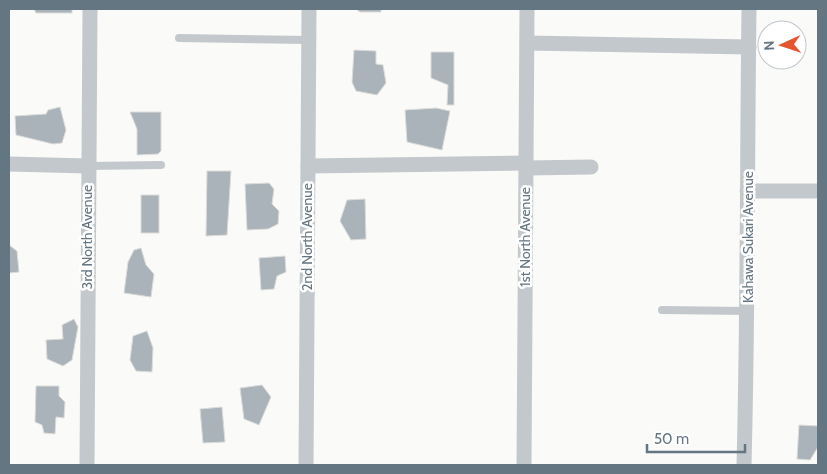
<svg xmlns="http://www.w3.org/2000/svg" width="827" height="474" viewBox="0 0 827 474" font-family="Cabin,sans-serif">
  <rect width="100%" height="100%" fill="#fafaf8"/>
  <g fill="#aab3b9" stroke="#dcdcda">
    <polygon points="34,9 72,9 72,13 36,13"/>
    <polygon points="356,9 381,9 381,12 360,12"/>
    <polygon points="354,50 376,51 376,64 383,65 386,83 377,95 356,91 352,82"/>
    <polygon points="431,52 454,52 454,105 447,105 448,85 431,78"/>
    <polygon points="60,107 66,130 62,143 53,144 16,135 15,116 46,114 48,110"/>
    <polygon points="436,108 450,111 442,150 407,142 405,110"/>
    <polygon points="130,112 161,112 161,151 158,154 137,155 137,129"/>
    <polygon points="207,171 231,171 227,235 206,236"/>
    <polygon points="269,183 274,189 272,204 279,211 278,224 268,229 247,230 245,184"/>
    <rect x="141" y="195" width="18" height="38"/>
    <polygon points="365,199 366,239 351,240 340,221 347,200"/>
    <polygon points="9,245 17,251 19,272 9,273"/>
    <polygon points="141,248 146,265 154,274 151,297 124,293 128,262 134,250"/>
    <polygon points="285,256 286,272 277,276 274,289 261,290 259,258"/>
    <polygon points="74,319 78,327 72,360 63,366 47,359 46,340 63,339 62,325"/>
    <polygon points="147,331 153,348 152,372 136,371 130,360 133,336"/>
    <polygon points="262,385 271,397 259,425 244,419 240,388"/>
    <polygon points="36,386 59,386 59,396 65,402 64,418 56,417 55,434 44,433 42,425 35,422"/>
    <polygon points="222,407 225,442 203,443 200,409"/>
    <polygon points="799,425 818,426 818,447 810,460 797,459"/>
  </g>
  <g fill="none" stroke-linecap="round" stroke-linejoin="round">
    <g stroke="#c3c8cc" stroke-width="8">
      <polyline points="179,38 309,40"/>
      <polyline points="88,166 161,165"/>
      <polyline points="662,310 748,311"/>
    </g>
    <g stroke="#c3c8cc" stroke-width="15">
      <polyline points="527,43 749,47"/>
      <polyline points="9,164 88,166"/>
      <polyline points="308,166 526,163"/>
      <polyline points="526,168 591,167"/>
      <polyline points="747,191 818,191"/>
      <polyline points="87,465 90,9"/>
      <polyline points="306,465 309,9"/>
      <polyline points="524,465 527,9"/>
      <path d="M744,465c4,-152 3,-304 5,-456"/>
    </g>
  </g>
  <g text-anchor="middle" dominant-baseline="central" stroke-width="5" stroke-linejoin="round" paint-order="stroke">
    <g font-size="14" fill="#657683" stroke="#fff">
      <text transform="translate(87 237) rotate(-90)">3rd North Avenue</text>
      <text transform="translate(307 237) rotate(-90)">2nd North Avenue</text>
      <text transform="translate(525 237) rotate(-90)">1st North Avenue</text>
      <text transform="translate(748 237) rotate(-90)">Kahawa Sukari Avenue</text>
    </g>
  </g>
  <rect width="827" height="474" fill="none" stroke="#657683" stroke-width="20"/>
  <g transform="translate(782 45) rotate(267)"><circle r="24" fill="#ffffff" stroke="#c1c8cd"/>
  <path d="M0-4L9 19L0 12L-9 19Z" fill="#e4572e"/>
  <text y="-8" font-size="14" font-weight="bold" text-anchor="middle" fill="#657683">N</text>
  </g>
  <path d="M647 444v8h98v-8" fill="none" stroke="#657683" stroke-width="2.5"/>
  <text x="654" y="444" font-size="15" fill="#657683" stroke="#ffffff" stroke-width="4" paint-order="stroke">50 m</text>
</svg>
